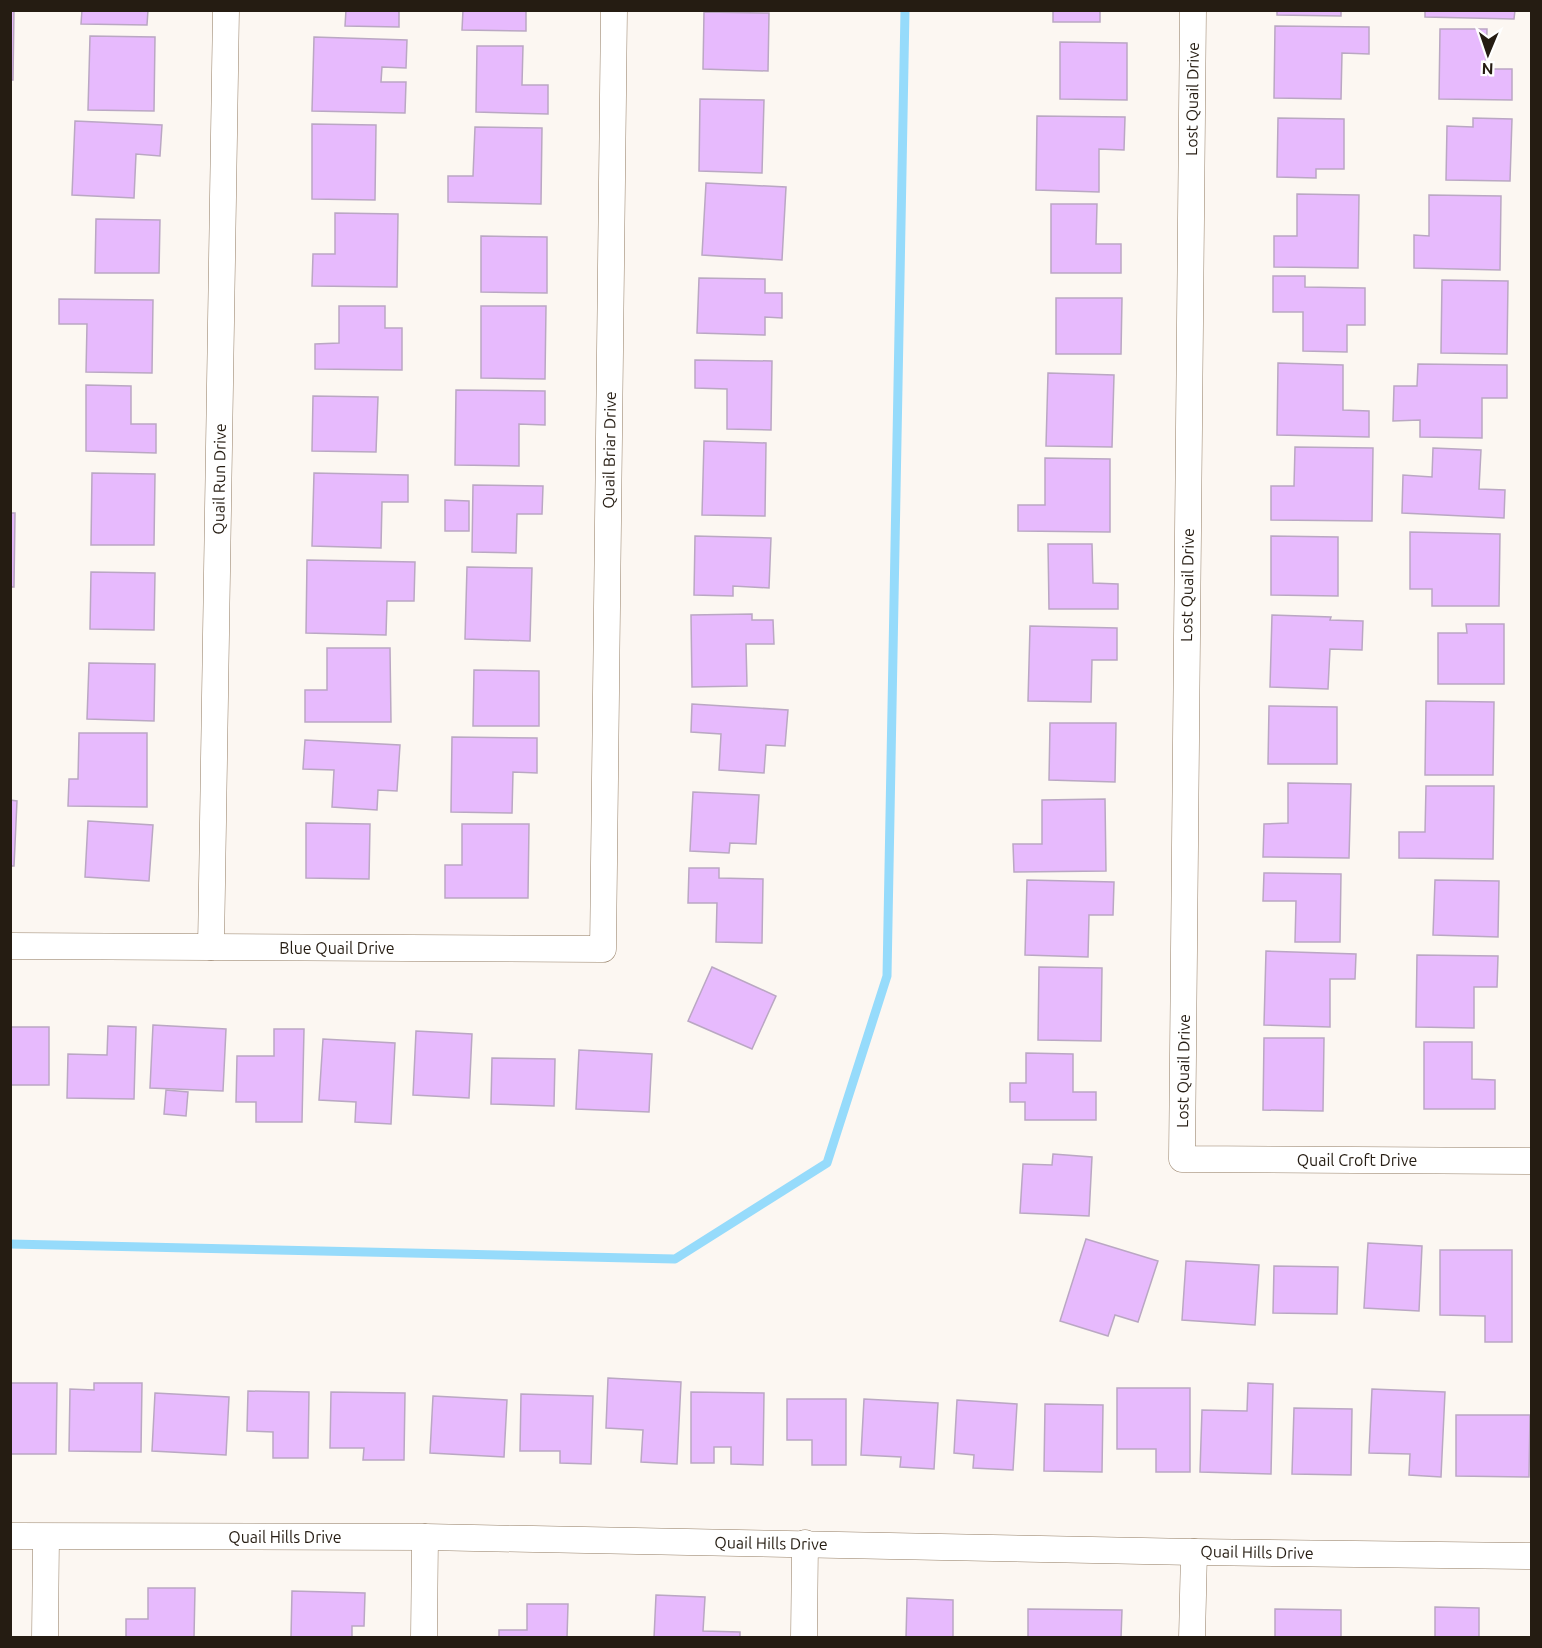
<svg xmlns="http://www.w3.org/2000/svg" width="1542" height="1648" viewBox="0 0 1542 1648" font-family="Ubuntu,sans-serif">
  <rect width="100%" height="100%" fill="#fcf7f2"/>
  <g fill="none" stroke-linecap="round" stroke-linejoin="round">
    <polyline stroke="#96dbfb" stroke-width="9" points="10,1244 675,1259 827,1163 887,976 905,10"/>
  </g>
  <g fill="#e7bafd" stroke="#baa7c3" stroke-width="1.5">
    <polygon points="10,10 14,10 13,80 10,80"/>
    <polygon points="82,10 148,10 147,25 81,24"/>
    <polygon points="346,10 399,10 399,27 345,26"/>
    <polygon points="463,10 526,10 526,31 462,30"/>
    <rect x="1053" y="10" width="47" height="12"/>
    <polygon points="1277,10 1341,10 1341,16 1277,15"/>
    <polygon points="1425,10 1515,10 1514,19 1425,17"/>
    <polygon points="704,12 769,13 768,71 703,69"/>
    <polygon points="1275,26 1369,27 1369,54 1342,53 1341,99 1274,98"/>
    <polygon points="1440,29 1487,29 1486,69 1512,69 1512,100 1439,99"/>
    <polygon points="90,36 155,37 154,111 88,110"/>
    <polygon points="314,37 407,40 406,68 382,67 381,82 406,82 405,113 312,111"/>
    <polygon points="1060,42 1127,43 1127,100 1060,99"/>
    <polygon points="477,46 523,46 522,85 548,85 548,114 476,112"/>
    <polygon points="700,99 764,100 762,173 699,171"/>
    <polygon points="1037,116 1125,117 1124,150 1099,149 1099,192 1036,190"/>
    <polygon points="1278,118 1344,119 1344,169 1316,169 1316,178 1277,177"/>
    <polygon points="1473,118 1512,119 1510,181 1446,180 1447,126 1473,127"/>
    <polygon points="75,121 162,125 160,156 136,154 134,198 72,195"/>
    <polygon points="312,124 376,125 375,200 312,199"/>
    <polygon points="475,127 542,128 541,204 448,202 448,176 473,176"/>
    <polygon points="706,183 786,187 782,260 702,255"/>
    <polygon points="1297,194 1359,195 1358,268 1274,267 1274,236 1297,236"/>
    <polygon points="1429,195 1501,196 1500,270 1414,268 1414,235 1429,236"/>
    <polygon points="1051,204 1097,204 1096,244 1121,244 1121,273 1051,273"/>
    <polygon points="335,213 398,214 397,287 312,286 313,254 335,254"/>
    <polygon points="96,219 160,220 159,273 95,273"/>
    <polygon points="481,236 547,237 547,293 481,292"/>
    <polygon points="1273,276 1305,276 1305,287 1365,288 1365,325 1347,325 1347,352 1303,351 1303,312 1273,312"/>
    <polygon points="699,278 765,279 765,293 782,293 782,318 765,317 765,335 697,333"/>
    <polygon points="1442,280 1508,281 1507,354 1441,353"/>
    <polygon points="1056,298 1122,298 1121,354 1056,354"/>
    <polygon points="59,299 153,300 152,373 86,372 87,324 59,324"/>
    <polygon points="339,306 385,306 385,328 402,328 402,370 315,369 315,344 339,343"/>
    <polygon points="481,306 546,306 545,379 481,378"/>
    <polygon points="695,360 772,361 771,430 727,429 727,389 695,388"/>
    <polygon points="1278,363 1343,365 1343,410 1369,411 1369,437 1277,435"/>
    <polygon points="1418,364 1507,365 1507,398 1482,398 1482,438 1420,437 1420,420 1393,421 1394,386 1417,386"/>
    <polygon points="1048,373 1114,375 1112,447 1046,446"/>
    <polygon points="86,385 131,386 131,424 156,424 156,453 86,451"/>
    <polygon points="456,390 545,391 545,425 519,424 519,466 455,465"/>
    <polygon points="313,396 378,397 376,452 312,451"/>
    <polygon points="704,441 766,443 765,516 702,515"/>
    <polygon points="1295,447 1373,448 1372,521 1271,520 1271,486 1294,486"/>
    <polygon points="1433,448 1481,450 1479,489 1505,490 1504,518 1402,513 1403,475 1432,477"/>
    <polygon points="1045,458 1110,459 1110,532 1018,531 1018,505 1045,505"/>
    <polygon points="92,473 155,474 154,545 91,545"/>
    <polygon points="314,473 408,475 408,502 382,502 381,548 312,546"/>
    <polygon points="473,485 543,486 542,514 517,514 516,553 472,552"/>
    <polygon points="445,500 469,501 469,531 445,531"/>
    <polygon points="10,513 15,513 14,587 10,587"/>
    <polygon points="1410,532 1500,534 1499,606 1432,606 1432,589 1410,589"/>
    <polygon points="695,536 771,538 769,588 733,586 733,596 694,595"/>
    <polygon points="1271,536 1338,537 1338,596 1271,595"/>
    <polygon points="1048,544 1092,544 1093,583 1118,584 1118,609 1049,609"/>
    <polygon points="307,560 415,562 414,601 387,601 386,635 306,633"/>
    <polygon points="467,567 532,568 530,641 465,639"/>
    <polygon points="91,572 155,573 154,630 90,629"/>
    <polygon points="752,614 752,620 773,620 774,644 746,644 747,686 692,687 691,615"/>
    <polygon points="1272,615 1331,617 1330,620 1363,621 1362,650 1330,649 1328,689 1270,687"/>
    <polygon points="1466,624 1504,624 1504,684 1438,684 1438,633 1467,633"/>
    <polygon points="1030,626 1117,628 1117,660 1092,660 1091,702 1028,701"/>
    <polygon points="327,648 390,648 391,722 305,722 305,690 327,690"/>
    <polygon points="89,663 155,664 154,721 87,719"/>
    <polygon points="474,670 539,671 539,726 473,726"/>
    <polygon points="1426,701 1494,702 1493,775 1425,775"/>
    <polygon points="692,704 788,710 785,746 766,745 764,773 719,770 721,734 691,732"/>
    <polygon points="1269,706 1337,707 1337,764 1268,764"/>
    <polygon points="1050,723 1116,723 1115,782 1049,780"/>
    <polygon points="79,733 147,733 147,807 68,806 69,779 78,779"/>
    <polygon points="452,737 537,738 537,773 513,772 512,813 451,812"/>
    <polygon points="305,740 400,745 397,791 378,790 377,810 332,807 334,770 303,769"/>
    <polygon points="1288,783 1351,784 1349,858 1263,857 1264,824 1288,823"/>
    <polygon points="1426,786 1494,786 1493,859 1399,858 1399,832 1425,832"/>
    <polygon points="693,792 759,795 756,844 730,843 729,853 690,851"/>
    <polygon points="1105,799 1106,871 1014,872 1013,844 1042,844 1042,800"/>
    <polygon points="10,800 17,801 14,866 10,866"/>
    <polygon points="88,821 153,825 149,881 85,877"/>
    <polygon points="306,823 370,824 369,879 306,878"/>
    <polygon points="462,824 529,824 528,898 445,898 445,865 462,865"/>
    <polygon points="689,868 719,868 719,878 763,879 762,943 716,942 717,903 688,903"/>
    <polygon points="1264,873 1341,874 1340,942 1295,942 1296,901 1263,901"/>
    <polygon points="1027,880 1114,882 1113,915 1089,915 1088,957 1025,955"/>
    <polygon points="1435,880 1499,881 1498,937 1433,935"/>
    <polygon points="1266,951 1356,954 1355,979 1330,979 1330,1027 1264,1025"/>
    <polygon points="1417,955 1498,956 1497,987 1474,987 1474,1028 1416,1027"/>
    <polygon points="712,967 776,996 752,1049 688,1021"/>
    <polygon points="1039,967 1102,968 1101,1041 1038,1040"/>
    <polygon points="153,1025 226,1029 223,1091 150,1088"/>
    <polygon points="108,1026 136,1027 134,1099 67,1098 68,1054 107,1055"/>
    <rect x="10" y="1027" width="39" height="58"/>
    <polygon points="274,1029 304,1029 302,1122 256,1122 256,1102 236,1102 237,1056 274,1056"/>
    <polygon points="416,1031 472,1034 469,1098 413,1095"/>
    <polygon points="1264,1038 1324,1038 1323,1111 1263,1110"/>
    <polygon points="323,1039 395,1043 391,1124 355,1122 356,1102 319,1100"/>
    <polygon points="1424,1042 1472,1042 1472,1079 1495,1080 1495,1109 1424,1109"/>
    <polygon points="579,1050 652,1054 649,1112 576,1109"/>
    <polygon points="1026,1053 1073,1054 1073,1092 1096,1092 1096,1120 1025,1120 1025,1102 1010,1102 1010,1083 1026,1083"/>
    <polygon points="492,1058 555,1059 554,1106 491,1104"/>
    <polygon points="166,1090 188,1092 186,1116 164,1114"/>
    <polygon points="1053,1154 1092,1157 1089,1216 1020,1213 1023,1164 1052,1165"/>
    <polygon points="1086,1239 1158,1261 1138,1322 1115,1315 1108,1336 1060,1321"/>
    <polygon points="1368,1243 1422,1246 1419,1311 1364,1308"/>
    <polygon points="1440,1250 1512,1250 1512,1342 1485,1342 1485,1316 1440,1315"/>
    <polygon points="1186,1261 1259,1265 1255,1325 1182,1320"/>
    <polygon points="1274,1266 1338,1267 1337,1314 1273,1313"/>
    <polygon points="608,1378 681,1382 677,1464 641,1462 643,1430 606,1428"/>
    <polygon points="10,1383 57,1383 56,1454 10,1454"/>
    <polygon points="94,1383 142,1383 141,1452 69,1451 70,1389 94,1390"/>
    <polygon points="1248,1383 1273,1384 1271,1474 1200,1472 1202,1410 1247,1411"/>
    <polygon points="1117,1388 1190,1388 1190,1472 1156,1472 1156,1449 1117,1449"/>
    <polygon points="1372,1389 1445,1392 1441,1477 1409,1475 1410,1454 1369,1453"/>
    <polygon points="248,1391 309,1392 308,1458 273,1458 273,1432 247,1431"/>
    <polygon points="331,1392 405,1393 404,1460 363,1460 364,1448 330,1448"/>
    <polygon points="691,1392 764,1393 763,1465 731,1464 731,1447 714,1447 714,1463 691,1463"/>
    <polygon points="155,1393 229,1397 226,1455 152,1451"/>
    <polygon points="521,1394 593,1396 591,1464 560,1463 560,1451 520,1451"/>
    <polygon points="433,1396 507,1400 504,1457 430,1453"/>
    <polygon points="787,1399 846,1399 846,1465 812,1465 812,1440 787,1440"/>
    <polygon points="864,1399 938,1403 934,1469 900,1467 901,1457 861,1455"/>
    <polygon points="957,1400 1017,1404 1013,1470 973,1468 974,1455 954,1453"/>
    <polygon points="1045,1404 1103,1405 1102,1472 1044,1471"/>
    <polygon points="1294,1408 1352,1409 1351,1475 1292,1474"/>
    <polygon points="1456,1415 1530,1415 1529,1477 1456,1476"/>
    <polygon points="148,1588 195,1588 194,1638 126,1638 126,1619 148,1619"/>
    <polygon points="292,1591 365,1593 364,1626 352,1626 352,1638 291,1638"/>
    <polygon points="656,1595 705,1597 703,1631 740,1632 740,1638 654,1638"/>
    <polygon points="907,1598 953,1600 953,1638 906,1638"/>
    <polygon points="527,1604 568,1604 567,1638 499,1638 499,1630 527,1630"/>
    <polygon points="1435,1607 1479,1608 1479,1638 1435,1638"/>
    <polygon points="1028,1609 1122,1610 1121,1638 1028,1638"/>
    <polygon points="1275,1609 1341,1610 1341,1638 1275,1638"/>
  </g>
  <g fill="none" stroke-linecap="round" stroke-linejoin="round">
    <g stroke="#947e65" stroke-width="27">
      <g id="minor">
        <polyline points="1193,10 1182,1159 1532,1161"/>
        <polyline points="10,946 603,949 614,10"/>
        <polyline points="211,947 226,10"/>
        <polyline points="10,1536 425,1537 1194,1552 1532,1556"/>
        <polyline points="45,1638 46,1537"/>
        <polyline points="424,1638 425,1537"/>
        <polyline points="804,1638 805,1543"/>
        <polyline points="1192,1638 1194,1552"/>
      </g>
    </g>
    <use href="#minor" stroke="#fff" stroke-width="26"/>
  </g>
  <g text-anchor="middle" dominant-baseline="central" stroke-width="4.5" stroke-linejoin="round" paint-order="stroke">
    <g font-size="16" fill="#251c12" stroke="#fff">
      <text transform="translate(1192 99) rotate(-89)">Lost Quail Drive</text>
      <text transform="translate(609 450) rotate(-89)">Quail Briar Drive</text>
      <text transform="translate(219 479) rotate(-89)">Quail Run Drive</text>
      <text transform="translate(1187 585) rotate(-89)">Lost Quail Drive</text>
      <text x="337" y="948">Blue Quail Drive</text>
      <text transform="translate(1183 1071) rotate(-89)">Lost Quail Drive</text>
      <text x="1357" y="1160">Quail Croft Drive</text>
      <text x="285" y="1537">Quail Hills Drive</text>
      <text transform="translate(771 1543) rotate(1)">Quail Hills Drive</text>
      <text transform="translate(1257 1552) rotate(1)">Quail Hills Drive</text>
    </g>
  </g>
  <rect width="1542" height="1648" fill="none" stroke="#251c12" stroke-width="24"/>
  <g transform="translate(1488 54) rotate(182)" stroke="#ffffff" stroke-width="4.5" paint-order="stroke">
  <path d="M0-4.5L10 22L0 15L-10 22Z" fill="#251c12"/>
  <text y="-9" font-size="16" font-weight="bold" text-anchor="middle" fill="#251c12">N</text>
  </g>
</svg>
